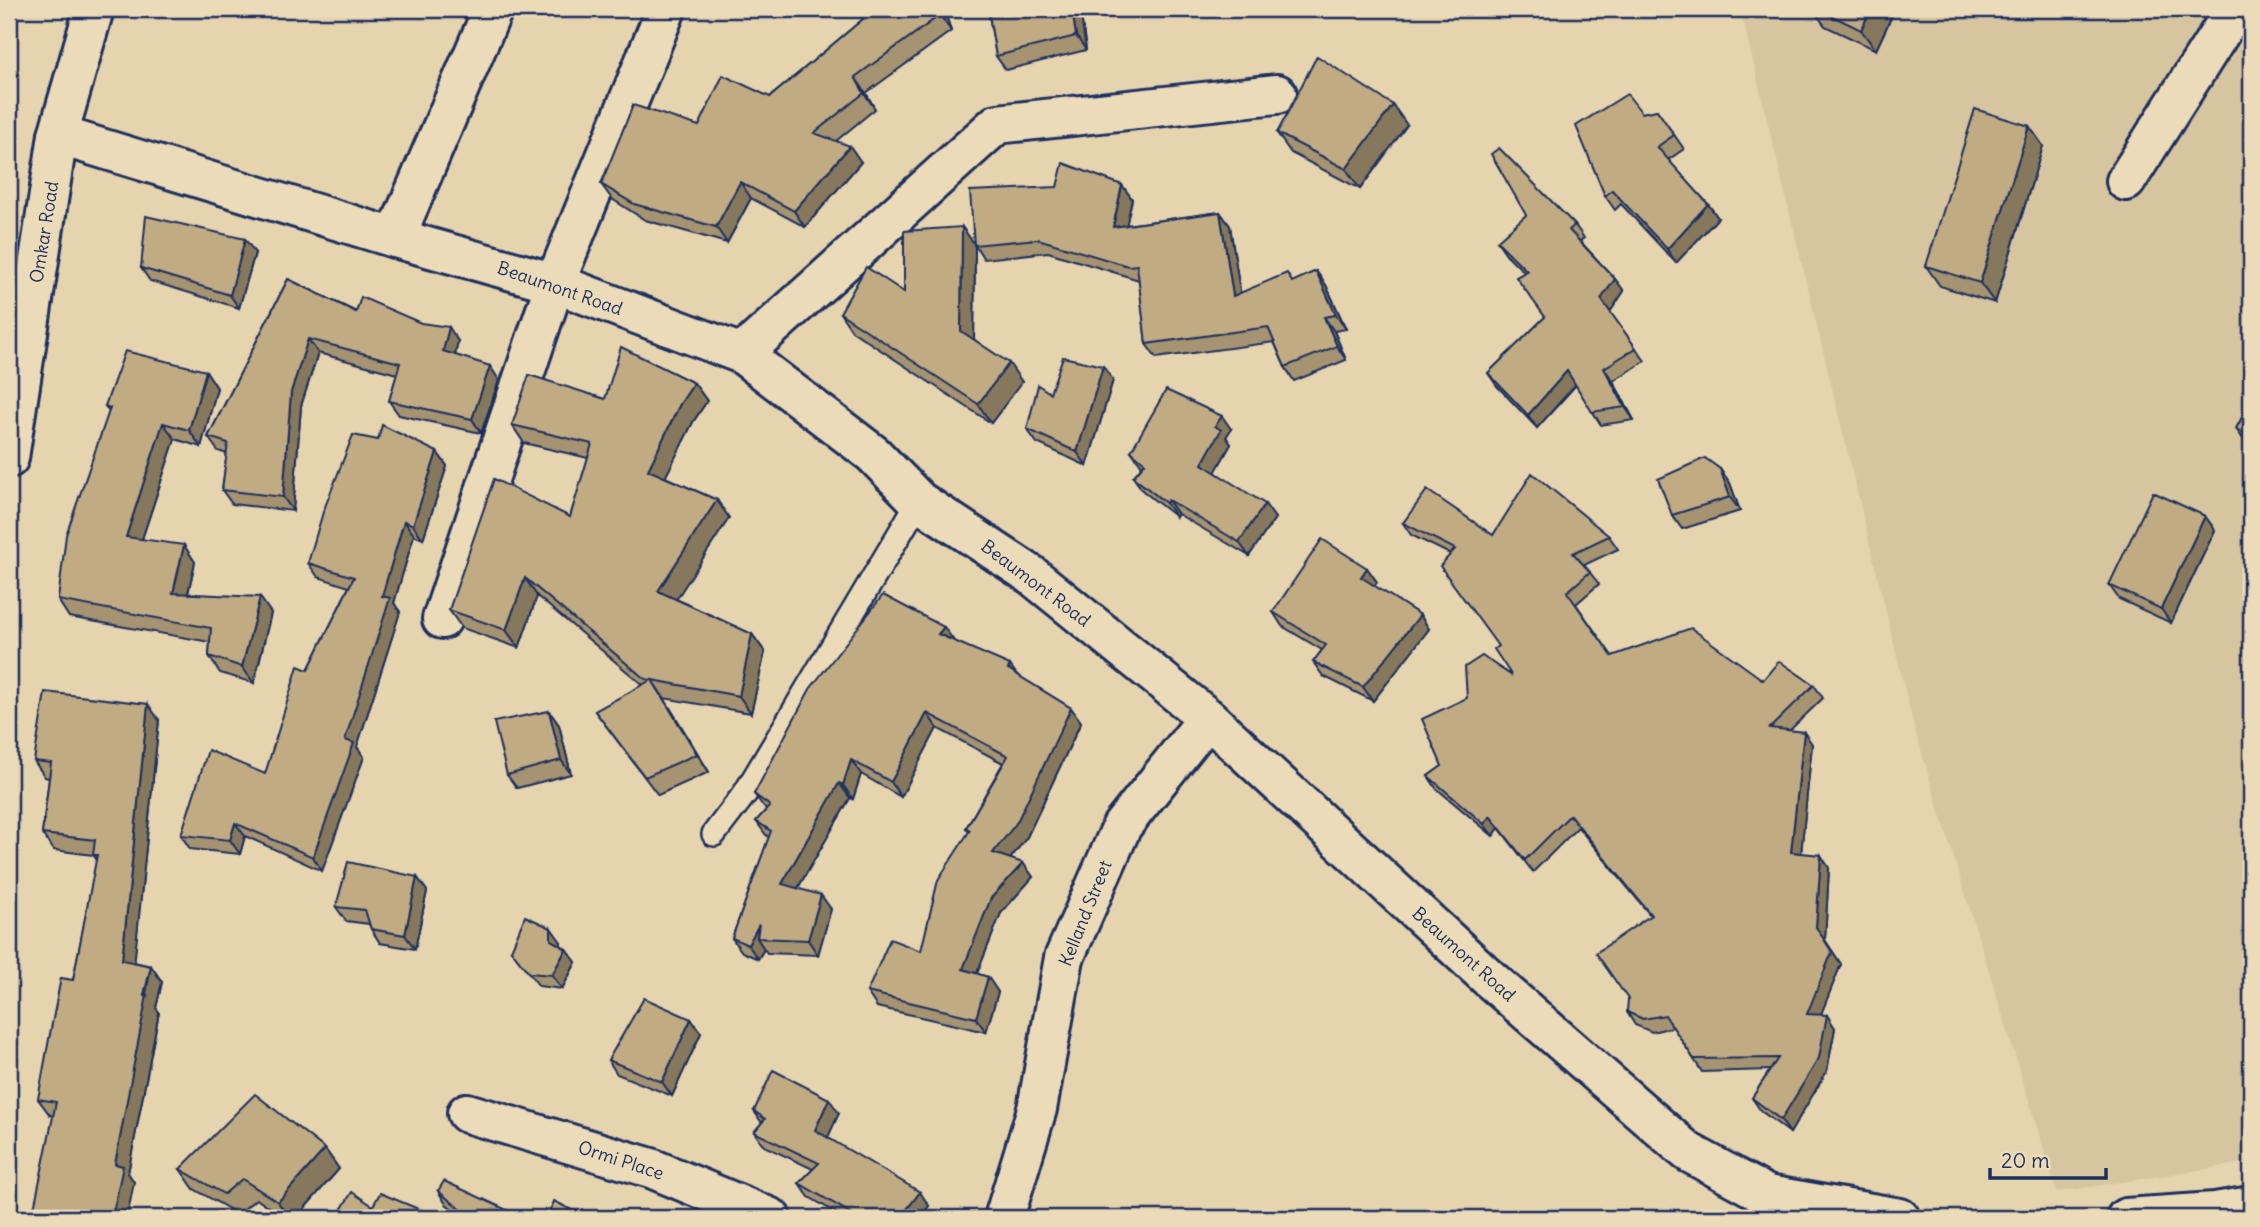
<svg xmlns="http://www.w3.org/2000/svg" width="2260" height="1227" viewBox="0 0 2260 1227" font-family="Delius,sans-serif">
  <rect width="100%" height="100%" fill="#e6d4ae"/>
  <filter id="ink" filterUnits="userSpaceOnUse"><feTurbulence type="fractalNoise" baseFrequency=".0143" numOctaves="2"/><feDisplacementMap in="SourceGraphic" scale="14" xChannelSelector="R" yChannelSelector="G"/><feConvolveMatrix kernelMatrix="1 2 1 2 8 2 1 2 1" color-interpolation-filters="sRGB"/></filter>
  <g filter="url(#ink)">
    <polygon fill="#d7c5a0" points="1748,9 2251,9 2251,1162 2057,1192 1915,731 1743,20"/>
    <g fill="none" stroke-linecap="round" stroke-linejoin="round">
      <g stroke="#1b2f5e" stroke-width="28">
        <polyline id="lane" points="714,834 746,792 919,501"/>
      </g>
      <g stroke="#1b2f5e" stroke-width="44">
        <g id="street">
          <polyline points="58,135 395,238 555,283 742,354 873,454 919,501 1030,574 1208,718 1491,980 1688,1152 1767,1195 1900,1218"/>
          <polyline points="2126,181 2235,9"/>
          <polyline points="395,238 493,9"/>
          <polyline points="742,354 997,124 1277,94"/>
          <polyline points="442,619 555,283 666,9"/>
          <polyline points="467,1113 651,1168 771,1218"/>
          <polyline points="1004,1218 1037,1109 1064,958 1122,826 1208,718"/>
          <polyline points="2126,1218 2215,1212 2251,1206"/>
        </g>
      </g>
      <g stroke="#1b2f5e" stroke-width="44">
        <polyline id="secondary" points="9,458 58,135 94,9"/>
      </g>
      <use href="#lane" stroke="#ecdbb8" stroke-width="23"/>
      <use href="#street" stroke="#ecdbb8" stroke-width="38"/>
      <use href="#secondary" stroke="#ecdbb8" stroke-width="38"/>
    </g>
    <g fill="#a59371" stroke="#1b2f5e" stroke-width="2">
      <polygon points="859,9 944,9 951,31 866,93 875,109 836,141 861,162 805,227 751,198 727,243 645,220 612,199 601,184 699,126 770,97 863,19"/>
      <polygon points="988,9 1080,9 1086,50 1006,70 996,56"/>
      <polygon points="1813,9 1895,9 1876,50 1825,26"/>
      <polygon points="1657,110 1684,149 1668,160 1708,204 1718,218 1676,263 1621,204 1615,210 1605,196 1642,113"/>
      <polygon points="1407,125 1360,189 1291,153 1277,133"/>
      <polygon points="2029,126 2043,146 1995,303 1940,286 1926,266"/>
      <polygon points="1122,185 1132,199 1126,225 1220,212 1230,226 1240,293 1293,282 1316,271 1326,285 1346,329 1334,331 1346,360 1294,381 1285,367 1274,342 1156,358 1146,344 1139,280 1048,252 984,259 975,245 974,339 1022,382 991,423 852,331 840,313 904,292 962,227 974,244"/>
      <polygon points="1575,225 1584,238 1580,241 1615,279 1624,291 1610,312 1645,361 1613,381 1634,420 1601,425 1576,385 1537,428 1497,386 1488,373 1545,317 1524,272 1506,254 1497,241"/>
      <polygon points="255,253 239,308 150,281 141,268"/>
      <polygon points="288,279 356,312 458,341 455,355 499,380 481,433 399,415 389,401 397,374 318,353 301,406 293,511 232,504 222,490 227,454 218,451 208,437"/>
      <polygon points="206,371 217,388 201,447 175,439 142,539 195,562 188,594 271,613 254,683 220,673 209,656 210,642 69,617 58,600 109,412 105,406"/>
      <polygon points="1113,380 1087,466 1037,443 1027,429 1050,393"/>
      <polygon points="694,383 707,401 693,422 665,477 717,500 729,518 676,599 752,634 765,652 751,713 664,698 709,772 658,795 595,711 643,685 537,596 519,648 462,628 449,610 570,517 588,458 524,443 512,425 605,399"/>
      <polygon points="2251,400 2251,450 2236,429"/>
      <polygon points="1231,429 1226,437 1231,444 1215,472 1275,518 1249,556 1178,514 1176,517 1143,491 1133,477 1142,466 1131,451"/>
      <polygon points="437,452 447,466 423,539 414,535 394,603 400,612 357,747 364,757 322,871 245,836 240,854 190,849 181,835 265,774 308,670 349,587 318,577 308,563"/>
      <polygon points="1720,469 1730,483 1740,511 1682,529 1672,515"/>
      <polygon points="2205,516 2215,530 2171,623 2119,599 2109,585"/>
      <polygon points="1403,523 1493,535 1609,536 1618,549 1584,565 1599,584 1576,604 1612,656 1763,680 1814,685 1823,698 1789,731 1812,744 1801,853 1829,868 1825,940 1841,964 1820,1015 1835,1028 1827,1071 1790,1133 1761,1111 1752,1098 1770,1070 1702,1072 1673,1027 1652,1032 1635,1025 1627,1012 1651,916 1578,827 1533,872 1499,828 1493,836 1436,788 1428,776 1442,766 1467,698 1512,676 1498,646 1450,554 1411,535"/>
      <polygon points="1367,568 1377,582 1374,586 1420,615 1429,629 1373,701 1323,676 1313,662 1322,650 1282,626 1273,612"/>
      <polygon points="954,641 1017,675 1071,708 1081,722 1027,837 1010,859 1023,863 1033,877 1001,913 977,974 998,992 986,1032 877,1007 867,992 921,951 969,832 966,828 1003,763 937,728 901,797 861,774 853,799 850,798 798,888 831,909 818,955 767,953 764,949 758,959 742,952 732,938 769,837 766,835 756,821 766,810 754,794"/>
      <polygon points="549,711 559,725 571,774 517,788 507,775"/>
      <polygon points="159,720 134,962 151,966 162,982 156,1008 159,1012 128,1173 134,1182 54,1116 50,1115 38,1099 73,980 97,860 93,855 54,850 42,834 49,778 45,777 34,761"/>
      <polygon points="417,877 427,891 415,949 380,943 371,929 369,924 346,921 336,907"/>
      <polygon points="561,942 561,945 566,949 576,962 562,989 539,986 511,950"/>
      <polygon points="691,1019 701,1033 672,1096 617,1074 608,1060"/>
      <polygon points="754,1111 839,1113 827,1137 929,1206 920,1218 845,1218 809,1197 799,1183 813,1169 764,1146 754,1132 762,1123"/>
      <polygon points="325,1149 339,1169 296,1218 286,1218 256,1199 238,1214 194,1189 180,1169"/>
      <polygon points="438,1191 524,1218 463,1217 446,1204"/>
    </g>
    <g fill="#86785c" stroke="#1b2f5e" stroke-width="2">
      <polygon points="938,9 944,9 951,31 940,15"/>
      <polygon points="1072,9 1080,9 1086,50 1076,36"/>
      <polygon points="1871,9 1895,9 1876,50 1861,30"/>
      <polygon points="855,77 866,93 875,109 864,93"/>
      <polygon points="1393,105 1407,125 1360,189 1346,169"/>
      <polygon points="2029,126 2043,146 1995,303 1980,283"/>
      <polygon points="850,146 861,162 805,227 794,211"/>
      <polygon points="740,182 751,198 727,243 716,227"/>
      <polygon points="1122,185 1132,199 1123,241 1113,227"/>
      <polygon points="1708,204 1718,218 1676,263 1667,249"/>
      <polygon points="1220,212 1230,226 1243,310 1233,296"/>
      <polygon points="962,227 975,245 974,349 961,331"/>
      <polygon points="245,239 255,253 239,308 230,295"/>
      <polygon points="1316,271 1326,285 1346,329 1336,315"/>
      <polygon points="1615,279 1624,291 1610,312 1601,299"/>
      <polygon points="1324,317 1334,331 1346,360 1337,346"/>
      <polygon points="449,327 458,341 453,365 443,351"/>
      <polygon points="308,339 318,353 301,406 293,511 283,497 291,392"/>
      <polygon points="1009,363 1022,382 991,423 978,404"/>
      <polygon points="490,366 499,380 481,433 472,419"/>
      <polygon points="1103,366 1113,380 1087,466 1077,452"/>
      <polygon points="1604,368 1613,381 1634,420 1625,407"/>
      <polygon points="206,371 217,388 201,447 189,430"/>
      <polygon points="1567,371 1576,384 1537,428 1528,415"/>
      <polygon points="694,383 707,401 693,422 660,488 648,470 680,404"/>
      <polygon points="1222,416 1231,429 1226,437 1231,444 1212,478 1202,464 1215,426"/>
      <polygon points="163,423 175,439 137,554 126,537"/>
      <polygon points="437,452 447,466 423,539 413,525"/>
      <polygon points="1720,469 1730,483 1740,511 1730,497"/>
      <polygon points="717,500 729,518 670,609 658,591"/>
      <polygon points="1168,500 1178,514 1176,517 1166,503"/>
      <polygon points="1265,504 1275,518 1249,556 1239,542"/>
      <polygon points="2205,516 2215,530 2171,623 2161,609"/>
      <polygon points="404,521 414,535 394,603 400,612 357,747 364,757 322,871 313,857 382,596"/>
      <polygon points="184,545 195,562 184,610 173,593"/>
      <polygon points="1367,568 1377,582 1371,591 1361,577"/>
      <polygon points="525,578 537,596 519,648 506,630"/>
      <polygon points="260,597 271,613 254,683 242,667"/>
      <polygon points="1420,615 1429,629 1373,701 1363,687"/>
      <polygon points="944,627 954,641 938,634"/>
      <polygon points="752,634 765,652 751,713 739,696"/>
      <polygon points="1010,665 1020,679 1008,669"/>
      <polygon points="652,680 664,698 709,772 697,754"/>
      <polygon points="148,704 159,720 133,976 122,960"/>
      <polygon points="1071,708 1081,722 1027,837 1003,868 993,853"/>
      <polygon points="549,711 559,725 571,774 561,760"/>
      <polygon points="927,713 937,728 901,797 891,782"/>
      <polygon points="1804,732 1812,744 1800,865 1791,852"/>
      <polygon points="851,760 861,774 853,799 843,785"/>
      <polygon points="839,783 850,798 792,898 782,884"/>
      <polygon points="1490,816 1499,828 1493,836 1484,824"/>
      <polygon points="235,823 245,836 240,854 230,840"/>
      <polygon points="1821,855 1829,868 1825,940 1841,964 1816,1027 1807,1014 1816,927"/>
      <polygon points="1023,863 1033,877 1001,913 973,983 963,969 991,898"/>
      <polygon points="417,877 427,891 415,949 405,935"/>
      <polygon points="821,895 831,909 818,955 808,940"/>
      <polygon points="759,924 757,938 764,949 758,959 748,945"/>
      <polygon points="551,928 561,942 561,954 551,940"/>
      <polygon points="566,949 576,962 562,989 552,975"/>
      <polygon points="151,966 162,982 156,1008 159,1012 128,1173 134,1182 127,1218 112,1218 115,1164"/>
      <polygon points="988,977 998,992 986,1032 976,1018"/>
      <polygon points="1827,1015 1835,1028 1827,1071 1790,1133 1781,1120"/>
      <polygon points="691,1019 701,1033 672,1096 662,1082"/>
      <polygon points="829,1099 839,1113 825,1144 815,1130"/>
      <polygon points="325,1149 339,1169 296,1218 289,1218 278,1202"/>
      <polygon points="920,1192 929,1206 920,1218 900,1218"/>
      <polygon points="421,1210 427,1218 417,1218"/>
    </g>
    <g fill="#c0ab83" stroke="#1b2f5e" stroke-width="2">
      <polygon points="859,9 938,9 940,15 855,77 864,93 814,133 850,146 794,211 740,182 716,227 634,204 601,184 633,105 699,126 723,75 770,97 863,19"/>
      <polygon points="988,9 1072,9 1076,36 996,56"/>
      <polygon points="1818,9 1871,9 1861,30"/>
      <polygon points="1317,56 1393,105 1346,169 1277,133"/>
      <polygon points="1627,94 1642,113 1657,110 1674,135 1657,147 1708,204 1667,249 1612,190 1605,196 1576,126"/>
      <polygon points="1975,109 2029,126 1980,283 1926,266"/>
      <polygon points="1499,148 1575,225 1569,230 1615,279 1601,299 1636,348 1604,368 1625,407 1592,412 1567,371 1528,415 1488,373 1545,317 1516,277 1527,271 1497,241 1526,215 1491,154"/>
      <polygon points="1063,163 1122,185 1113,227 1220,212 1233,296 1287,273 1292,282 1316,271 1336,315 1324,317 1337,346 1285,367 1268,327 1146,344 1137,265 1128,266 1038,239 974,245 970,191 1057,187"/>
      <polygon points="146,216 245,239 230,295 141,268"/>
      <polygon points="962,227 961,331 1009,363 978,404 840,313 866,267 904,292 904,231"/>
      <polygon points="288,279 356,312 361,297 421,323 449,327 443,351 490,366 472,419 389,401 400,363 308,339 291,392 283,497 222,490 228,443 208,437"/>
      <polygon points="621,347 694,383 680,404 648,470 717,500 658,591 752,634 739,696 652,680 697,754 645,777 595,711 651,680 645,679 525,578 506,630 449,610 494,479 570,517 592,444 512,425 529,375 605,399"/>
      <polygon points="125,351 206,371 189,430 163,423 126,537 184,545 173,593 260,597 242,667 209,656 211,628 58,600 66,535 110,408 105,406"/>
      <polygon points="1063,357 1103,366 1077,452 1027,429 1038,385 1050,393"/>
      <polygon points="1166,390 1222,416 1215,426 1221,430 1202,464 1265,504 1239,542 1168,500 1166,503 1133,477 1145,463 1131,451"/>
      <polygon points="2251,400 2251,437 2236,429"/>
      <polygon points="382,425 437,452 413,525 404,521 382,596 390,598 345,740 354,743 313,857 235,823 230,840 181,835 208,750 265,774 298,666 308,670 354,577 308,563 323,512 353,435 378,440"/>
      <polygon points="1705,458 1720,469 1730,497 1672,515 1658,479"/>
      <polygon points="1532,473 1609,536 1573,553 1590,572 1567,592 1612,656 1691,628 1763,680 1779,661 1814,685 1770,728 1804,732 1791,852 1821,855 1816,927 1832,952 1807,1014 1827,1015 1819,1058 1781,1120 1752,1098 1778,1058 1694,1059 1665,1015 1643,1019 1627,1012 1628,999 1596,953 1651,915 1570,815 1525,860 1490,816 1484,824 1428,776 1442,766 1422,719 1467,698 1465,667 1482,656 1512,676 1494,649 1498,646 1440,566 1455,549 1403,523 1427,490 1493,535"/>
      <polygon points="2153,492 2205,516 2161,609 2109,585"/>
      <polygon points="1322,539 1367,568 1361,577 1420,615 1363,687 1313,662 1326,645 1273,612"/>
      <polygon points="883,595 944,627 938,634 1010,665 1008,669 1071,708 1017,822 993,853 1023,863 991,898 963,969 988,977 976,1018 867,992 890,939 921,951 938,880 970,830 966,828 1008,756 927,713 891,782 851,760 843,785 839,783 782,884 821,895 808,940 757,938 759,924 748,945 732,938 771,831 756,821 770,806 754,794 810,689"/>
      <polygon points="45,692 148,704 122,960 151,966 144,995 147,995 115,1164 123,1166 112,1218 32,1218 56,1102 38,1099 49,1039 61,978 73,980 97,855 93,855 95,840 42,834 51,763 34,761"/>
      <polygon points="549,711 561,760 507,775 494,722"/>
      <polygon points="348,862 417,877 405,935 371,929 365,910 336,907"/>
      <polygon points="525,916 551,928 551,940 566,949 552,975 529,973 511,950"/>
      <polygon points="644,998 691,1019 662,1082 608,1060"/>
      <polygon points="773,1070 829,1099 815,1130 920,1192 900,1218 859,1218 799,1183 819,1163 754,1132 765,1119 754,1111"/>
      <polygon points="255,1094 325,1149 278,1202 242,1179 224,1194 180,1169"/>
      <polygon points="444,1181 524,1218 463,1218 464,1212 438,1191"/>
      <polygon points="352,1192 373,1206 380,1193 421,1210 417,1218 336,1218"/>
      <polygon points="554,1201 587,1218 547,1218"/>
    </g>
  </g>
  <g text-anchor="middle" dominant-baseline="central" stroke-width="7" stroke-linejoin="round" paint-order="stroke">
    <g font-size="18" fill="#1b2f5e" stroke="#ecdbb8">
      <text transform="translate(44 232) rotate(-81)">Omkar Road</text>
      <text transform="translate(560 288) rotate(19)">Beaumont Road</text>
      <text transform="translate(1036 583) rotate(37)">Beaumont Road</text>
      <text transform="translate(1085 913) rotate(-68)">Kelland Street</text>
      <text transform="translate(1464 954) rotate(42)">Beaumont Road</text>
      <text transform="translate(621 1160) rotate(18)">Ormi Place</text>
    </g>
  </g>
  <rect width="2260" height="1227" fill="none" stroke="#ecdbb8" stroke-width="35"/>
  <rect x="18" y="18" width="2225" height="1192" fill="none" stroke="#1b2f5e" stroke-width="2.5" filter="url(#ink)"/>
  <path d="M1990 1168v10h116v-10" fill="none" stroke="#1b2f5e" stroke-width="3.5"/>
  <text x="2001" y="1168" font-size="21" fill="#1b2f5e" stroke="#ecdbb8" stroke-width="5" paint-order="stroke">20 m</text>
</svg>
